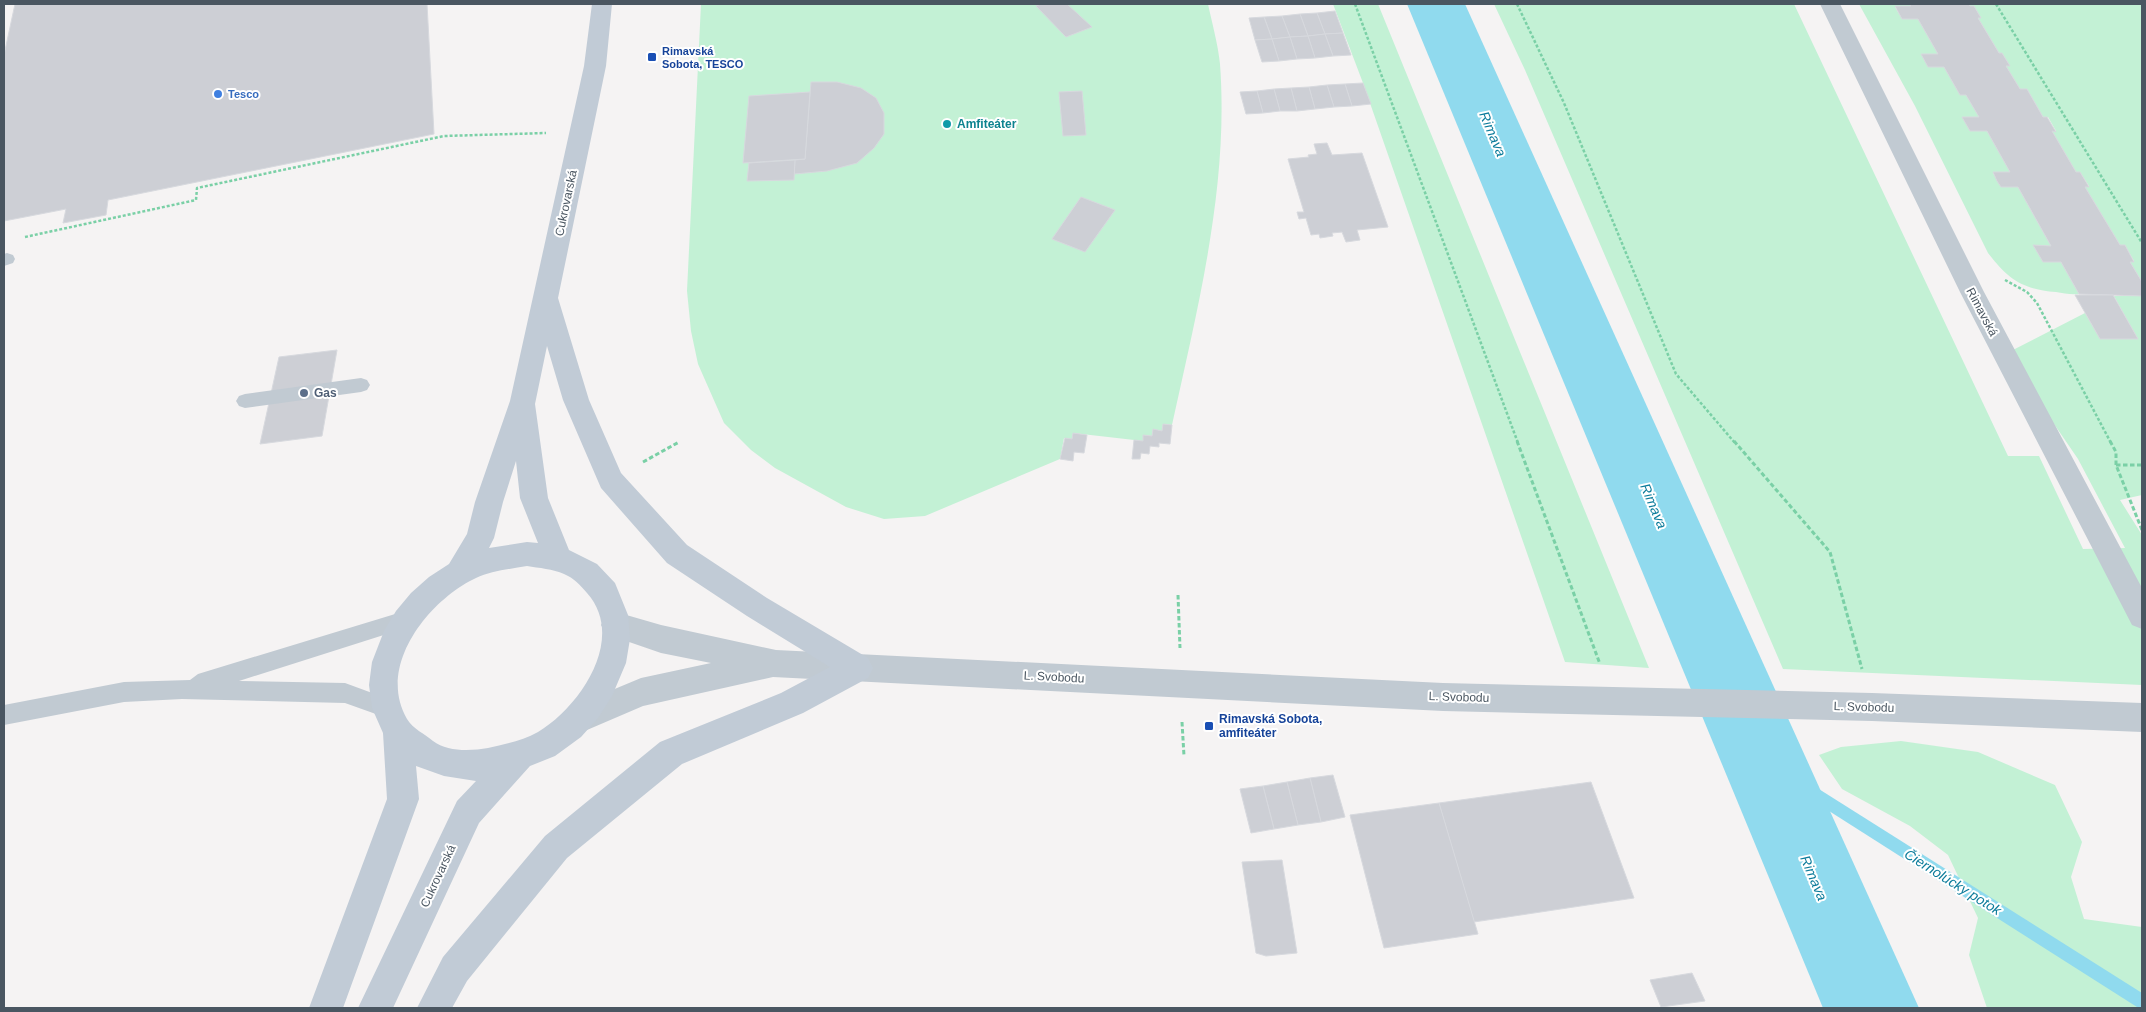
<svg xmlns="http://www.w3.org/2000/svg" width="2146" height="1012" viewBox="0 0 2146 1012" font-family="Arial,sans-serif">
  <rect width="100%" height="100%" fill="#f5f3f3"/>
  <g fill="#c3f1d5">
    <path d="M701,4h507c4,19 10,40 12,60 9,122 -22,242 -48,361l-9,-1 -1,7 -9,-2 -1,7 -9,-1v6l-70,-8 -1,6 -8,-1 -4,21 -135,57 -41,3 -38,-12 -71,-39 -24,-18 -27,-27 -26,-59 -7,-33 -4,-40z"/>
    <polygon points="1333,4 1378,4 1649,668 1565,662 1363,83"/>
    <polygon points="1494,4 1794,4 2008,456 2039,456 2083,549 2125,548 2078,459 2015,367 2009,352 2085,313 2100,339 2138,339 2114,296 2142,296 2142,495 2120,500 2142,535 2142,685 1783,669 1525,70"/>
    <path d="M1859,4h50l2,2 -16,1 7,12h16l20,35 -10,13h16l16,28h6l13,22h-16l7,14h17l23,41 -17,1 8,14h17l33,59 -17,-1 9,17h18l18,32c-8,1 -16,-1 -23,-2 -34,-3 -47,-12 -68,-39l-73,-147z"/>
    <polygon points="1969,4 2142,4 2142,282 2130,262 2134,261 2125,245 2120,245 2085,187 2089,186 2080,172 2076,172 2052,131 2056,131 2048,117 2043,117 2027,89 2020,89 2006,66 2010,66 2002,53 1999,53 1978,18 1981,18 1974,6 1970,6"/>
    <polygon points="1901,741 1978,752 2055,785 2082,842 2071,877 2084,919 2142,927 2142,1008 1987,1008 1969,955 1978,918 1948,855 1910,826 1842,789 1819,755 1841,747"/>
  </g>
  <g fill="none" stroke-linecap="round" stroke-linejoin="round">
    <polygon fill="#90daee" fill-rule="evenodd" points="1765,755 2142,993 2142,1008 2137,1007 1760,767 1758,762 1760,757"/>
    <polygon fill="#90daee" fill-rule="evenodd" points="1407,4 1465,4 1919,1008 1823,1008"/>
  </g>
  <g fill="#cdcfd5" stroke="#d7d9de">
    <polygon points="15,4 427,4 434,134 108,200 106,215 63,223 66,209 4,221 4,55"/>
    <polygon points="1041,4 1067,4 1092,27 1066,37 1036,6"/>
    <polygon points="1909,4 1969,4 1970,6 1974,6 1981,18 1978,18 1999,53 2002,53 2010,66 2006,66 2020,89 2027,89 2043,117 2047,117 2056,132 2052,131 2076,172 2080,172 2089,187 2085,187 2120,245 2125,245 2134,262 2130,262 2142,282 2142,296 2079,294 2061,262 2043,262 2033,245 2051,246 2018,187 2001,187 1997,181 1993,172 2010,172 1987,131 1970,131 1962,117 1979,117 1966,95 1960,95 1944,67 1928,67 1921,54 1938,54 1918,19 1902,19 1895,6 1911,6"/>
    <polygon points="1335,11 1343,33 1325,34 1317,13"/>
    <polygon points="1317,13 1325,34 1308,36 1300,14"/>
    <polygon points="1300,14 1308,36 1290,37 1282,16"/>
    <polygon points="1282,16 1290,37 1272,39 1264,17"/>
    <polygon points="1264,17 1272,39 1255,40 1249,18"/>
    <polygon points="1343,33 1351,55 1333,56 1325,34"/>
    <polygon points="1325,34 1333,56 1315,58 1308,36"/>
    <polygon points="1308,36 1315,58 1297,59 1290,37"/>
    <polygon points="1290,37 1297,59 1279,61 1272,39"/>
    <polygon points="1272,39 1279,61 1262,62 1255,40"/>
    <polygon points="811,82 837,82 861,88 876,98 884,113 884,134 874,148 857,163 827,171 794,174 795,160 805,159"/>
    <polygon points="1363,83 1371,104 1352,106 1345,84"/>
    <polygon points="1345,84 1352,106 1334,107 1327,85"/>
    <polygon points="1327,85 1334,107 1315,109 1309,87"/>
    <polygon points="1309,87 1315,109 1297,111 1291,88"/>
    <polygon points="1291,88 1297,111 1280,111 1274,89"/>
    <polygon points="1274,89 1280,111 1263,113 1257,91"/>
    <polygon points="1082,91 1086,135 1063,136 1059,92"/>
    <polygon points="1257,91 1263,113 1246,114 1240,92"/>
    <polygon points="810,92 805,159 743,163 749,96"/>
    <polygon points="1327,143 1332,155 1362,153 1388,227 1357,230 1360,240 1346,242 1342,232 1332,233 1333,236 1320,238 1319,234 1311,235 1306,218 1299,219 1297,212 1304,212 1288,159 1309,157 1308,155 1317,154 1314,144"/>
    <polygon points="795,160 794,180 747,181 749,163"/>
    <polygon points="1081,197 1115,210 1085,252 1052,239"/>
    <polygon points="2075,295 2113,295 2138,339 2100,339"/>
    <polygon points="337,350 322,436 260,444 279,357"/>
    <polygon points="1163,424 1172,425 1170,444 1159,443 1159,447 1150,446 1149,454 1141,453 1140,459 1132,459 1134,440 1143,441 1143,435 1152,436 1153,429 1162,431"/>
    <polygon points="1073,433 1087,435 1084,453 1074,452 1073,461 1060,459 1065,438 1072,439"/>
    <polygon points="1333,775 1345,817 1321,822 1310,778"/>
    <polygon points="1310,778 1321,822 1298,825 1287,782"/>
    <polygon points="1287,782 1298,825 1274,829 1263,786"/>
    <polygon points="1591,782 1634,898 1474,922 1439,803"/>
    <polygon points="1263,786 1274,829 1251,833 1240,789"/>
    <polygon points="1439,803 1478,934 1384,948 1350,815"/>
    <polygon points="1282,860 1297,953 1266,956 1256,953 1242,862"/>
    <polygon points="1692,973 1705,1001 1661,1007 1650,980"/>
  </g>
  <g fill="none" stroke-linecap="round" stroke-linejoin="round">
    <g stroke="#7ad0a6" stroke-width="2.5" stroke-dasharray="3 2" stroke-linecap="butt">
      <polyline points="1355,4 1518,443"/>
      <polyline points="1517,4 1564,103 1676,374 1735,443"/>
      <polyline points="1996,4 2142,243"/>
      <polyline points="25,237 196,200 197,188 444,136 546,133"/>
      <polyline points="2005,280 2027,292 2037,303 2111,443"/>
    </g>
    <g stroke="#7ad0a6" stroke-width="3" stroke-dasharray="4.5 2.5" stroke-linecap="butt">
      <polyline points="1517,441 1600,664"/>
      <polyline points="1734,441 1830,552 1862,669"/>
      <polyline points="2110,441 2116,452 2116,465 2142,530"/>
      <polyline points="643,462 679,442"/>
      <polyline points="2116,465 2142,465"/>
      <polyline points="1178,595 1180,648"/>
      <polyline points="1182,722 1184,756"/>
    </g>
    <g fill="#c1cad2" fill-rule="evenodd">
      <polygon points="7,253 13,255 15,259 13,263 4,266 4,254"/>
      <polygon points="361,378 367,380 370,385 367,390 361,392 245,408 239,406 236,401 239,396 245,394"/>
      <polygon points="405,611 412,614 415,620 412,626 239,681 345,683 394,701 397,708 394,715 387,718 345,703 182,699 124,702 4,725 4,705 124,682 190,680 198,674"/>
    </g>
    <g fill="#c1cad2" fill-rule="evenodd">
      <polygon points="1820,4 1840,4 1984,292 2142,588 2142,629 2132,625 1960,292"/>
      <polygon points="616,612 661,625 776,650 1443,683 1872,693 2142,703 2142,732 1872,721 1443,711 773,677 643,706 580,733 569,728 565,718 569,708 641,678 711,663 661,653 606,634 601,625 606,616"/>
    </g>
    <path fill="#c1cbd6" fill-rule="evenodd" d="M592,4h20l-6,62 -48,232 31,102 32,73 66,72 80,53 101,60 5,10 -5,10 -65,35 -121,51 -115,94 -100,123 -15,27h-35l26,-51 102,-121 115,-94 121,-49 49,-26 -83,-51 -80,-53 -66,-75 -38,-88 -16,-54 -12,58 13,94 21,52 28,14 18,19 13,32 2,24 -4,24 -14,33 -14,22 -17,19 -26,19 -25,10 -51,57 -86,185h-35l99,-207 19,-20 -32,-5 -28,-10 3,33 -76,209h-34l78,-209 -4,-66 -11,-25 -3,-23 3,-23 12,-31 12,-20 15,-18 18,-16 20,-13 18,-30 8,-32 35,-101 74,-335zM516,461l4,37 18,45 -11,-1 -38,6 5,-10 9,-36zM527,566c12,2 26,3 37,8 10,4 16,11 23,19 40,45 -7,114 -49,139 -16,9 -33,12 -50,16 -17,3 -41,4 -55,-7 -8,-7 -20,-12 -26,-22 -31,-53 22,-119 69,-141 15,-7 34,-9 51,-12z"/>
  </g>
  <g fill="#1a4fb4" stroke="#fff" stroke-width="2">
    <rect x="647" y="52" width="10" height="10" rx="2.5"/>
    <rect x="1204" y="721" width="10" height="10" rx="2.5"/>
  </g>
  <circle fill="#3f7fe0" stroke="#fff" stroke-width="2" cx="218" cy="94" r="5"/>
  <circle fill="#0f9aa8" stroke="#fff" stroke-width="2" cx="947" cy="124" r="5"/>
  <circle fill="#5c6f8a" stroke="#fff" stroke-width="2" cx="304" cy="393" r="5"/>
  <g text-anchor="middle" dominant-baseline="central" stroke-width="4" stroke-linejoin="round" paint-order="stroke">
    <g font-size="11" font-weight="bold" fill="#164399" stroke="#fff" text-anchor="start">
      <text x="662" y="51">Rimavská<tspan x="662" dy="13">Sobota, TESCO</tspan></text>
    </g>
    <g font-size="11" font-weight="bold" fill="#366cbe" stroke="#fff" text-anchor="start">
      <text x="228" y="94">Tesco</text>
    </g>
    <g font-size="12" font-weight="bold" fill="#0d838f" stroke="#fff" text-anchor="start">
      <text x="957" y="124">Amfiteáter</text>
    </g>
    <g font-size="12" fill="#4a5661" stroke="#fff">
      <text transform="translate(566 203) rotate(-78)">Cukrovarská</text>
      <text transform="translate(1982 312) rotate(62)">Rimavská</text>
      <text transform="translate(1054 677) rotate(3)">L. Svobodu</text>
      <text transform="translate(1459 697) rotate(2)">L. Svobodu</text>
      <text transform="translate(1864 707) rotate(2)">L. Svobodu</text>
      <text transform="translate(438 876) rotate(-65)">Cukrovarská</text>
    </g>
    <g font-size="12" font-weight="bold" fill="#4e5e75" stroke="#fff" text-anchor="start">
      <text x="314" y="393">Gas</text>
    </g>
    <g font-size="12" font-weight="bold" fill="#164399" stroke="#fff" text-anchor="start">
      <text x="1219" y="719">Rimavská Sobota,<tspan x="1219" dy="14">amfiteáter</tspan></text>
    </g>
    <g font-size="14" font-style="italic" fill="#0c7c9b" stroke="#fff">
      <text transform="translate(1493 134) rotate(67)">Rimava</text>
      <text transform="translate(1654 506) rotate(67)">Rimava</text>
      <text transform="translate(1814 878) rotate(67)">Rimava</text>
      <text transform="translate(1953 882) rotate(32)">Čiernolúcky potok</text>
    </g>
  </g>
  <rect width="2146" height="1012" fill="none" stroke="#4a5661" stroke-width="10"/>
</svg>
